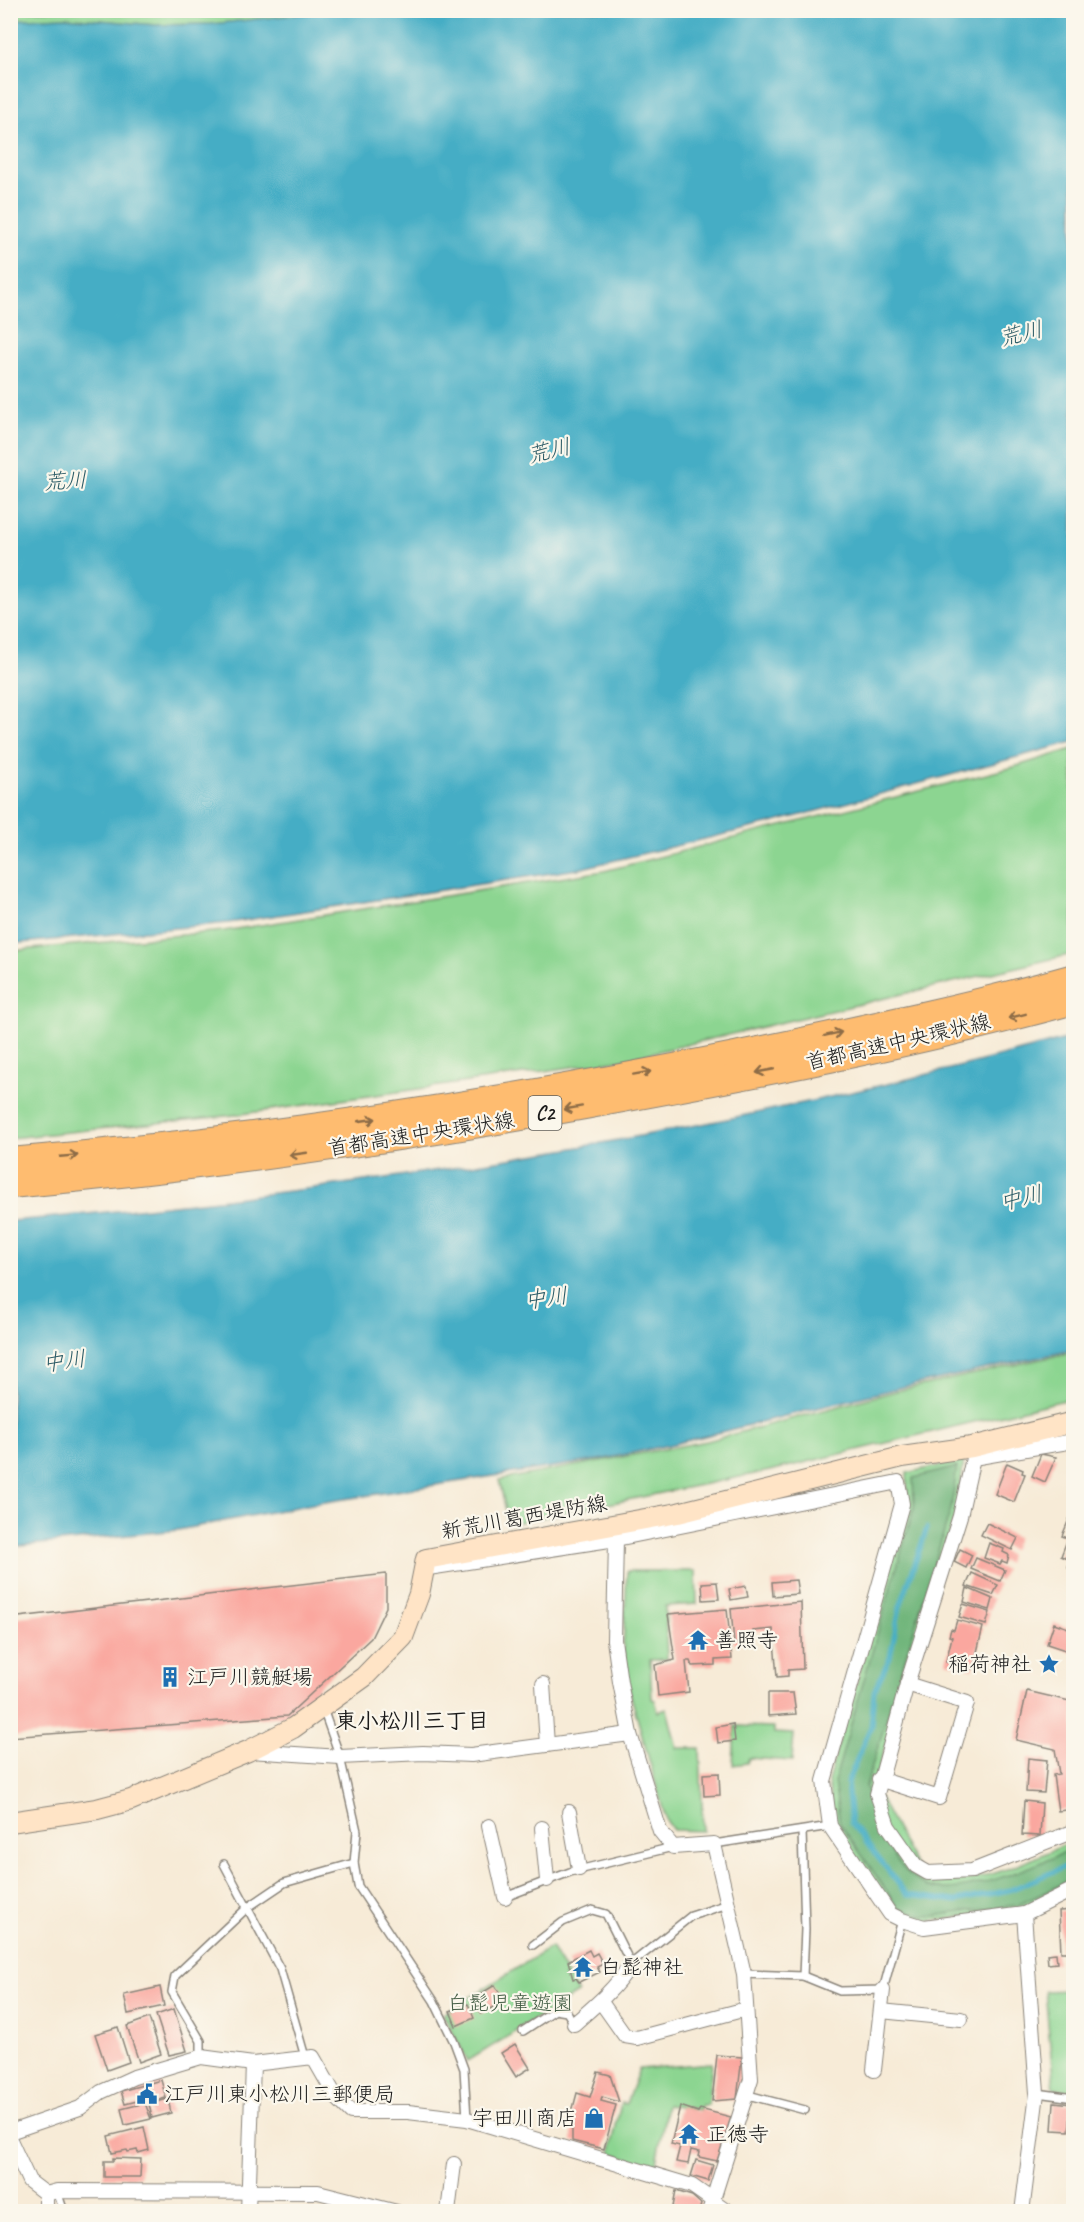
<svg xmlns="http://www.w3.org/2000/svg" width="1084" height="2222" viewBox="0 0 1084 2222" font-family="Caveat,'Klee One',sans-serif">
  <rect width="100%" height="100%" fill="#fbf7ec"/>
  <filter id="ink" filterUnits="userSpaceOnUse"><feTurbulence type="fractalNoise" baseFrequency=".0167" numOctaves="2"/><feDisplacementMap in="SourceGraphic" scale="12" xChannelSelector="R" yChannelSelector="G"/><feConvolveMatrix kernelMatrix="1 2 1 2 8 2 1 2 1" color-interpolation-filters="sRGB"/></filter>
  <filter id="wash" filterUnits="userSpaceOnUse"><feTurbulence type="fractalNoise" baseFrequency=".008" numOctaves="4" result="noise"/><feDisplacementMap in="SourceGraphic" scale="24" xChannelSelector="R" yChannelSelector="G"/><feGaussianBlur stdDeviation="1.35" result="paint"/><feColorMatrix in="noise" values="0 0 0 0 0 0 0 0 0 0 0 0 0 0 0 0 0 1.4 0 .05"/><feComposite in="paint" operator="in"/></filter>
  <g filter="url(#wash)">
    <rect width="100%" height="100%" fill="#f7ebd7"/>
    <g fill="#8cd591" stroke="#547856" stroke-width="1.5">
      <polygon points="11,10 338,11 212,24 156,25 64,17 11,20"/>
      <polygon points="1073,749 1073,954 621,1060 235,1115 11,1138 11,951 223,931 604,871 1010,768"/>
      <polygon points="1073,1352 1073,1398 774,1470 509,1524 499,1480 707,1441 892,1392"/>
      <path d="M964,1460l-7,47 -84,279 49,91c41,18 112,-19 151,-36v42l-51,26 -100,13 -30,-12 -58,-84 -6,-45 80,-273 -1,-35z"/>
      <polygon points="627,1571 696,1571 697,1604 665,1606 667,1659 650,1660 652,1699 655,1700 658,1712 667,1709 677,1748 700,1748 703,1831 673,1830 666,1820 629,1689 623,1650"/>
      <polygon points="735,1726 774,1727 774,1733 794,1734 792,1761 749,1758 747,1763 733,1765"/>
      <polygon points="551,1947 578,1993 468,2061 443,2014"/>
      <polygon points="1072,1990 1073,2091 1054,2089 1045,1991"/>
      <polygon points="712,2063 708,2105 701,2105 700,2110 667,2105 656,2162 670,2167 669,2171 612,2154 611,2149 621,2103 626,2104 639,2069"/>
    </g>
    <path fill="#71b67b" stroke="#46694c" stroke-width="1.5" d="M957,1467l-6,42 -85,277c3,21 10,36 20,55 8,18 27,43 47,47 36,7 107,-25 140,-39v30l-55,26 -85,11h-10l-17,-5 -9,-5 -57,-82 -6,-42 80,-274 -1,-30z"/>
    <g fill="#45adc5" stroke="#306470" stroke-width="1.5">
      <polygon points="338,10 1073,11 1073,742 768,824 578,869 228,923 11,944 11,20 64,17 156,25 212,24"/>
      <path d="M1073,1037v313l-175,38 -229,57 -65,14 -292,45 -134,26 -167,17v-326c357,-31 716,-90 1062,-184z"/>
    </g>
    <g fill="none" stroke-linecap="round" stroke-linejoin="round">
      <polyline stroke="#45adc5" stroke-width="5" points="927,1528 900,1607 890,1657 874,1691 871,1726 847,1783 851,1823 907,1895 956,1901 1010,1890 1074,1863"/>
    </g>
    <g id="blocks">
      <g fill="#faa79f">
        <polygon points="1041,1454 1056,1457 1045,1482 1032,1476"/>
        <polygon points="1007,1463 1023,1470 1022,1473 1025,1474 1014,1502 995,1494"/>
        <polygon points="1070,1517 1074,1519 1074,1570 1068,1568 1068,1559 1061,1556 1068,1538 1062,1536"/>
        <polygon points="987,1523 1018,1538 1012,1550 981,1535"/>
        <polygon points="989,1543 1004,1549 1003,1552 1009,1555 1007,1563 1002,1561 1000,1564 984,1558"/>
        <polygon points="960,1549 972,1555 966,1568 954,1562"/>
        <polygon points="976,1558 1005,1570 1000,1581 971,1569"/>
        <polygon points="972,1573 998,1585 993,1595 966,1586"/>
        <polygon points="386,1574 386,1607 371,1638 287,1716 10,1737 10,1618"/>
        <polygon points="796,1580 798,1594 773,1596 772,1582"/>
        <polygon points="717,1582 719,1599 703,1600 702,1583"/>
        <polygon points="746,1586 748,1597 731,1600 729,1589"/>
        <polygon points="967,1588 993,1599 990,1610 964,1602"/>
        <polygon points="801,1602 803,1669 788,1670 788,1676 777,1677 773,1629 753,1631 753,1641 734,1644 731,1609"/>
        <polygon points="963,1604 990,1612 986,1625 959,1617"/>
        <polygon points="727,1609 732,1659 715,1660 715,1665 692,1666 690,1661 686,1661 689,1692 658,1696 655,1665 675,1660 668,1614"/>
        <polygon points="957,1620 983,1627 973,1669 946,1662 952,1637 949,1636 951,1629 954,1630"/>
        <polygon points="1054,1623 1074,1630 1074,1653 1047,1644"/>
        <polygon points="1027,1691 1074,1702 1074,1809 1058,1811 1053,1775 1059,1774 1055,1749 1016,1740"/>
        <polygon points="768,1693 793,1693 796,1714 768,1716"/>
        <polygon points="733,1724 735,1741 718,1743 716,1727"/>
        <polygon points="1028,1758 1047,1760 1044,1793 1026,1792"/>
        <polygon points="719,1773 720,1795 704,1796 703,1774"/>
        <polygon points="1024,1801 1042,1803 1040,1836 1022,1835"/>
        <polygon points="1074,1910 1074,1952 1061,1952 1059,1911"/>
        <polygon points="589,1950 592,1956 597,1953 603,1964 597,1967 600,1972 579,1982 576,1978 573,1979 568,1961"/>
        <polygon points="1056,1953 1057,1963 1048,1964 1047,1954"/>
        <polygon points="495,1985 504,2001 481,2014 472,1999"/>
        <polygon points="160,1987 164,2006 128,2014 124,1995"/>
        <polygon points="468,2004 474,2018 456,2026 450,2011"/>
        <polygon points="174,2009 187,2051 169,2055 156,2015"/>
        <polygon points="149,2018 161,2054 139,2062 127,2026"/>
        <polygon points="118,2027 129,2062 107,2070 95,2034"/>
        <polygon points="515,2044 530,2068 516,2077 501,2053"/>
        <polygon points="717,2055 742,2057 737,2099 712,2101"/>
        <polygon points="598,2072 610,2075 619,2102 602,2097 601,2101 616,2105 604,2149 572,2141 572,2128 568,2127 577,2093 590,2097"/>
        <polygon points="161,2080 166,2098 150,2102 149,2098 125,2104 121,2091"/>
        <polygon points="168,2099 171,2113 152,2118 149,2104"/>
        <polygon points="1054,2102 1072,2104 1069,2131 1052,2130"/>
        <polygon points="145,2103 151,2119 125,2125 121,2109"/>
        <polygon points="680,2106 698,2112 700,2109 731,2117 717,2161 699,2157 700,2152 691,2150 688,2164 676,2162 680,2146 671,2144"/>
        <polygon points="144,2127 149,2150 138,2153 137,2150 128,2152 127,2150 112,2153 108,2136"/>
        <polygon points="113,2158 141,2159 140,2177 104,2177 104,2161 113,2161"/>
        <polygon points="696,2160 713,2165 708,2181 691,2176"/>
        <polygon points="676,2191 692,2196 701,2204 699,2212 672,2212"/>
      </g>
    </g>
  </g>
  <g filter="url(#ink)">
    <use href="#blocks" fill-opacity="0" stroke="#8a847a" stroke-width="1.5"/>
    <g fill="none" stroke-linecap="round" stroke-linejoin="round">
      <g stroke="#8a847a" stroke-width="10">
        <g id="lane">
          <polyline points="323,1709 340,1757 357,1831 354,1863 358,1886 434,2001 454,2042 464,2069 467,2119"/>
          <polyline points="802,1831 805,1929 803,1976"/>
          <polyline points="714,1844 830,1826"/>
          <polyline points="224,1864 280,1969 305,2057"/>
          <polyline points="505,1897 570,1872 673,1847"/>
          <polyline points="533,1945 563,1922 592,1910 606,1914 631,1964 691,1916 728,1904"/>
          <polyline points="744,1974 803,1976 840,1991 883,1990 902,1920"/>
          <polyline points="523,2031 555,2010 567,2012 574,2024"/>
          <polyline points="201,2057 201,2041 172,1992 175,1976 247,1908 284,1883 354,1863"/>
          <polyline points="1037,2093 1074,2098"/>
          <polyline points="748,2095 805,2110"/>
          <polyline points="57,2191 64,2212"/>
        </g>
      </g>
      <g stroke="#8a847a" stroke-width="16">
        <g id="street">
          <polyline points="972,1447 973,1458 960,1516 907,1684 877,1794 888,1826 916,1866 928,1873 972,1871 1074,1831"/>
          <polyline points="973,1458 1074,1441"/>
          <polyline points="616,1539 614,1640 620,1682 630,1734 660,1831 673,1847 714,1844 744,1974 751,2079 709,2212"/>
          <polyline points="422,1569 616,1539 898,1482 902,1504 824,1781 830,1826 890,1914 902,1920 924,1927 1024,1914 1074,1889"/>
          <polyline points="543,1684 547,1745"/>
          <polyline points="250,1751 340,1757 423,1753 471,1755 630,1734"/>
          <polyline points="879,1779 939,1798 967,1703 907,1684"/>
          <polyline points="569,1812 579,1869"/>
          <polyline points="489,1826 505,1897"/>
          <polyline points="542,1828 547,1880"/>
          <polyline points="601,2002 625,2036 637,2038 746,2009"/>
          <polyline points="881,2011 961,2019"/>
          <path d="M574,2024c22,-19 42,-36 57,-60"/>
          <polyline points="874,2070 883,1990"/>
          <polyline points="10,2132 80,2108 101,2092 134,2077 201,2057 253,2064 313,2057 336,2097 351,2112 408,2112 467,2119 692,2186 729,2212"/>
          <polyline points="10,2140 29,2181 46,2194 46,2212"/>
          <polyline points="46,2194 57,2191 318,2192 397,2212"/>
          <polyline points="248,2212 253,2064"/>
          <polyline points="448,2212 454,2164"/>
          <polyline points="1022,2212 1037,2093 1024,1914"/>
        </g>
      </g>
      <g stroke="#8a847a" stroke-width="22">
        <polyline id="secondary" points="10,1822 97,1809 131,1800 248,1751 293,1728 364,1677 403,1637 419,1594 426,1559 678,1513 902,1457 972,1447 1074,1422"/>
      </g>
      <g stroke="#8a847a" stroke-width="28">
        <g id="highway">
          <path d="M10,1161c244,-21 480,-57 720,-105 115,-24 230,-47 344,-79"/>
          <path d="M10,1185c194,-17 384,-45 575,-79 164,-30 328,-61 489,-105"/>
        </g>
      </g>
      <use href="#lane" stroke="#fff" stroke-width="7"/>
      <use href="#street" stroke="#fff" stroke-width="14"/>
      <use href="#secondary" stroke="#ffe4c6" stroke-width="20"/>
      <use href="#highway" stroke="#febc70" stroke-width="26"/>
    </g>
    <defs><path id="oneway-shaft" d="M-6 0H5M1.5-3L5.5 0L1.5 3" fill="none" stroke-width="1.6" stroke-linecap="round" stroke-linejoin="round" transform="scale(1.5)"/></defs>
    <g stroke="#8d6c46">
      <use href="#oneway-shaft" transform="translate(1017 1016) rotate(166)"/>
      <use href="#oneway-shaft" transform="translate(833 1034) rotate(-12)"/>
      <use href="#oneway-shaft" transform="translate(765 1071) rotate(169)"/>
      <use href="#oneway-shaft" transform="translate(642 1073) rotate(-10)"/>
      <use href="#oneway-shaft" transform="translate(573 1108) rotate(170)"/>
      <use href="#oneway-shaft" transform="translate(367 1120) rotate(-8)"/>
      <use href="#oneway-shaft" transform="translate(298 1154) rotate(172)"/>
      <use href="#oneway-shaft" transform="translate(69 1156) rotate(-5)"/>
    </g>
  </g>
  <defs>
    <g id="temple-bare" transform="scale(1.62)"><path d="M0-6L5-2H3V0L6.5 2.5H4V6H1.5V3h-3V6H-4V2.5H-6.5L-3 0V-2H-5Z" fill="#1f6fb2" stroke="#fbf7ec" stroke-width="2.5" paint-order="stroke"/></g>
    <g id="sight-bare" transform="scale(1.62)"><path d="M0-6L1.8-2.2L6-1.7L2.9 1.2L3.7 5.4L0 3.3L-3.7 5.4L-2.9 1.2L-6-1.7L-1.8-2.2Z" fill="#1f6fb2" stroke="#fbf7ec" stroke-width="2.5" paint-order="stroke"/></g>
    <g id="building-bare" transform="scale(1.62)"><path d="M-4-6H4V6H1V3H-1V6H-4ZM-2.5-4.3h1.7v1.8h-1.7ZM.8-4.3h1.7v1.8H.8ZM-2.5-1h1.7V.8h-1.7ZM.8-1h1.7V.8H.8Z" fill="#1f6fb2" stroke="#fbf7ec" stroke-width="2.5" paint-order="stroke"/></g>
    <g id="civic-bare" transform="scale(1.62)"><path d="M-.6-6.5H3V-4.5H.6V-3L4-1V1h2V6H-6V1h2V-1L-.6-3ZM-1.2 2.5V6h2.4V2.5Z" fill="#1f6fb2" stroke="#fbf7ec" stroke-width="2.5" paint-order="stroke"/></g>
    <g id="shop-bare" transform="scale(1.62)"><path d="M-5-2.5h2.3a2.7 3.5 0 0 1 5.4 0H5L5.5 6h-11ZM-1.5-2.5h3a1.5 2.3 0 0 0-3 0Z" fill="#1f6fb2" stroke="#fbf7ec" stroke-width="2.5" paint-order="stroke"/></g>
  </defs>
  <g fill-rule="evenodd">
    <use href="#temple-bare" x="698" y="1640"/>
    <use href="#sight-bare" x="1049" y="1664"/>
    <use href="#building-bare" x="170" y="1677"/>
    <use href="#temple-bare" x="583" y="1967"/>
    <use href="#civic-bare" x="147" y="2094"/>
    <use href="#shop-bare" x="594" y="2118"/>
    <use href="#temple-bare" x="689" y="2134"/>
  </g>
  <g text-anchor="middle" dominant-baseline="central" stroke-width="4.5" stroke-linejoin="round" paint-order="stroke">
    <rect fill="#fbf7ec" stroke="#5f5e5a" stroke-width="1.5" x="528.5" y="1096" width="33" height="34" rx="4.5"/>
    <g font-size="20" font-weight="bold" fill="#1c1c1c">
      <text x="545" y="1113">C2</text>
    </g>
    <g font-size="21" fill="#1c1c1c" stroke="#fbf7ec">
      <text transform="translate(898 1042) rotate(-13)">首都高速中央環状線</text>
      <text transform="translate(421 1134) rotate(-9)">首都高速中央環状線</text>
      <text transform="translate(524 1517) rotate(-10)">新荒川葛西堤防線</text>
    </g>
    <g font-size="21" fill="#1c1c1c" stroke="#fbf7ec" text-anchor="start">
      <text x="715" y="1640">善照寺</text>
      <text x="1032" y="1664" text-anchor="end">稲荷神社</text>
      <text x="187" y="1677">江戸川競艇場</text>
      <text x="600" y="1967">白髭神社</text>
      <text x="164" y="2094">江戸川東小松川三郵便局</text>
      <text x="577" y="2118" text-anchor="end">宇田川商店</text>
      <text x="706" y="2134">正徳寺</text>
    </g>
    <g font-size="21" fill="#435d45" stroke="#fbf7ec">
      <text x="510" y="2003">白髭児童遊園</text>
    </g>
    <g font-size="22" font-style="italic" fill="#2e5d68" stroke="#fbf7ec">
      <text transform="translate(1021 334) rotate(-14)">荒川</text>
      <text transform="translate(549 451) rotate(-13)">荒川</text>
      <text transform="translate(65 481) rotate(-3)">荒川</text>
      <text transform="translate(1021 1198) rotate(-13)">中川</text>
      <text transform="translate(546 1298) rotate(-7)">中川</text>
      <text transform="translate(64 1361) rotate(-7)">中川</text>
    </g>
    <g font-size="22" font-weight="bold" fill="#1c1c1c" stroke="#fbf7ec">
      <text x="412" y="1721">東小松川三丁目</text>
    </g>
  </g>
  <rect width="1084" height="2222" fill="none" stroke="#fbf7ec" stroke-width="36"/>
</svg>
